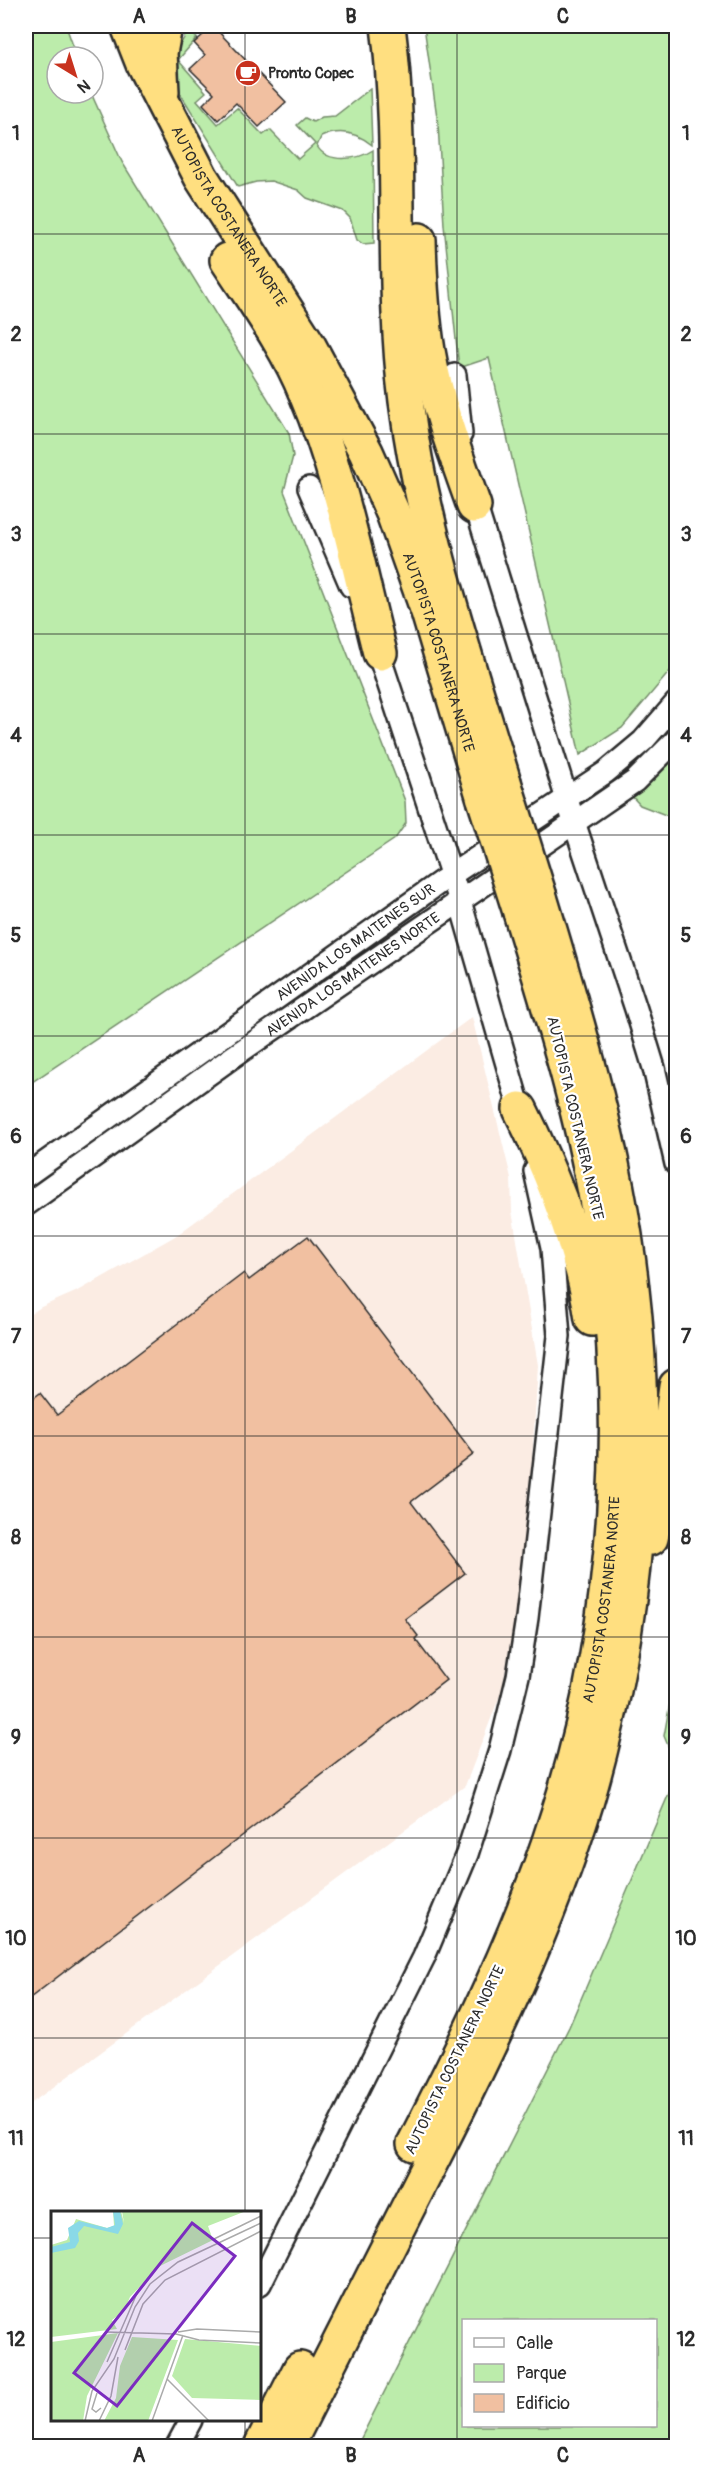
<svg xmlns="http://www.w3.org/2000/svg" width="702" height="2472" viewBox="0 0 702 2472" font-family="Pangolin,sans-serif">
  <rect width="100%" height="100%" fill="#fff"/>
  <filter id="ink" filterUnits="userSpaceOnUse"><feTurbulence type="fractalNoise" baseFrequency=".0167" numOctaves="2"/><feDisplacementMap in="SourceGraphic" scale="12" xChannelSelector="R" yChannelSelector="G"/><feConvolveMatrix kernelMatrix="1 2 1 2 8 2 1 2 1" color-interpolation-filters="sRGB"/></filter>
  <g filter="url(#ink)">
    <polygon fill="#fbece3" points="472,1017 511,1178 512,1211 538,1365 526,1556 502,1690 465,1786 26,2107 26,1317 41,1307 80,1290 177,1235"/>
    <g fill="#bcecab" stroke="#748c6b" stroke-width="1.5" fill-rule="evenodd">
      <polygon points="26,26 66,26 77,57 57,57 57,93 91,93 122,162 289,433 293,456 284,491 405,801 406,823 395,839 26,1086"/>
      <polygon points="424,26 676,26 676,664 622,728 580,755 489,358 459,368 444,225 438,124"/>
      <path d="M188,31l9,7 -19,22 28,32 -9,8 21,24 19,-16 26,27 7,-5 28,29 17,-15 -18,-19 8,-7 8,4 9,-5 13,-1 35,-27 2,56c-16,-13 -33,-16 -51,-8l-4,9c10,18 41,14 56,4l1,93 -11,1 -6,-4 -7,-22 -7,-7 -36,-13 -9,-8 -27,-9 -15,1 -18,5 -58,-94 -8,-34z"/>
      <polygon points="676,724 676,819 640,805 618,781"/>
      <polygon points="676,1670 676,1765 664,1736"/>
      <path d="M676,1777v669h-319l212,-419zM656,2320v106h-192v-106z"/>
    </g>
    <g fill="#f1c0a1" stroke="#2b2b2b" stroke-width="1.5">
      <polygon points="213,26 286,102 259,127 236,103 218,120 203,104 214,93 190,69 205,55 194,43"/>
      <polygon points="308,1236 474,1454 411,1502 465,1573 405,1619 418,1636 415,1639 446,1680 26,2001 26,1404 40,1393 57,1415 244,1273 249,1280"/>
    </g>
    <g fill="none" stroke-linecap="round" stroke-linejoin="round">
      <g stroke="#2b2b2b" stroke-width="26">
        <g id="minor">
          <polyline points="455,375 461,434"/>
          <polyline points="309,488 351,586"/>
          <polyline points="472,494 574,822 636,1009 654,1068 676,1164"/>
          <polyline points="375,643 460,901 523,1120"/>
          <path id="s1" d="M26,1176l413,-293 167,-111 37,-31 33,-38"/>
          <path id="s2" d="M26,1205l208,-149 401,-275 41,-41"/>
          <polyline points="260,2284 424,1957 467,1854 500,1750 518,1676 527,1618 559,1336 552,1248 535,1171"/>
          <polyline points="177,2446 191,2420"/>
        </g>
      </g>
      <g stroke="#2b2b2b" stroke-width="38">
        <g id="motorway">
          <path id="s3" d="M128,26l15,38 58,113 107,167 58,108 27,61 35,99 56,187"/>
          <path d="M388,26c16,124 2,250 18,375 17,132 60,255 98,381"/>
          <polyline points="162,92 160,53 165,26"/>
          <path d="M419,240c1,37 3,74 9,111 9,53 28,105 46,155"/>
          <path d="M227,260c28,43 60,86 79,134 35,82 52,173 74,259"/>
          <path d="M520,1109c33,66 61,136 72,210"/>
          <polyline points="651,1538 662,1490 676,1386"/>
          <path id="s4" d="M414,2144c55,-107 108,-215 144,-330 62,-195 74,-408 39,-610 -17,-99 -48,-196 -77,-292"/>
          <polyline points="261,2446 300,2369"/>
          <path d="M287,2446c47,-92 94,-185 141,-278 61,-119 120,-240 159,-368 49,-167 65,-347 44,-520 -15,-131 -53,-257 -91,-383"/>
        </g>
      </g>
      <use href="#minor" stroke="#fff" stroke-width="21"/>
      <use href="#motorway" stroke="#ffdf80" stroke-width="33"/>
      <g stroke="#2b2b2b" stroke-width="38" stroke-linecap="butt">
        <g id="motorway-bridge">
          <polyline points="504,782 540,897"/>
          <polyline points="484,799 520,912"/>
        </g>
      </g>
      <use href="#motorway-bridge" stroke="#ffdf80" stroke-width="33"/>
    </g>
  </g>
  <path fill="none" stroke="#2b2b2b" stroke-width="1.5" stroke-opacity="0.55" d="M245,26v2186M457,26v2420M26,234h650M26,434h650M26,634h650M26,835h650M26,1036h650M26,1236h650M26,1436h650M26,1637h650M26,1838h650M26,2038h650M26,2238h26M260,2238h416M245,2420v26"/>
  <defs>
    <g id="cafe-disc" transform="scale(1.35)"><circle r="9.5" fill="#c8321e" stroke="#fff"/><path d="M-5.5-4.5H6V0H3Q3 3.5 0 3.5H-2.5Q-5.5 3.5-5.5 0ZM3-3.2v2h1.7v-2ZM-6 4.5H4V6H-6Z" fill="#fff"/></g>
  </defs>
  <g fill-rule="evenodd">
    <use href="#cafe-disc" x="248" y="73"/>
  </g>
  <g text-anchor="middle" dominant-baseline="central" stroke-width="4.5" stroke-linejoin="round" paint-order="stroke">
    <g font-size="15" font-weight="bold" fill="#2b2b2b" stroke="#fff" text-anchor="start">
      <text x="268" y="73">Pronto Copec</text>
    </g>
    <g font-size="15" fill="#2b2b2b" stroke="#fff">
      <text stroke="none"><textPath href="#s3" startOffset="216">AUTOPISTA COSTANERA NORTE</textPath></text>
      <text stroke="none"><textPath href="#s3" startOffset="702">AUTOPISTA COSTANERA NORTE</textPath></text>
      <text stroke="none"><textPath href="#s1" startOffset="404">AVENIDA LOS MAITENES SUR</textPath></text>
      <text stroke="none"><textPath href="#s2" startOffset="400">AVENIDA LOS MAITENES NORTE</textPath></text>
      <text transform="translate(575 1118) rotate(77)">AUTOPISTA COSTANERA NORTE</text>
      <text stroke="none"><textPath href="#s4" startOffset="580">AUTOPISTA COSTANERA NORTE</textPath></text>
      <text transform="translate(455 2060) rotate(-64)">AUTOPISTA COSTANERA NORTE</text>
    </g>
  </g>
  <g transform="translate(51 2211)">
    <rect width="210" height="210" fill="#fff"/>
    <path d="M62,0h8l3,12 -2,-12h124l-38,15 5,14 -53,26 -30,31 -6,14 -12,9 5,9 -66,8v-92l16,-5 9,-21 31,9 7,-2zM67,122l-31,63 -4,25h-32v-79zM81,126l46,3 -30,81h-44l12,-23 4,-32zM134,128l76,7v54l-69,-2 -20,-22z" fill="#bcecab"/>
    <path d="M62,0h7l3,13 -5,10 -34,-8 -6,7 1,8 -4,7 -24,5v-6l19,-5 -2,-14 11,-7 28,7 8,-3z" fill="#8ad9e7"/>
    <path fill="none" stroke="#aaa" stroke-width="1.5" d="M163,28l47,-23M55,121l70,2 23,6 62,3M127,121l19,-3 64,3M74,139l18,-46 22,-24 96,-49M56,151l31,-71M116,168l42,42M46,182l-5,16 4,3 5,-4M34,210l7,-30 22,-32 21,-52 15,-23 28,-22 83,-39M48,210l12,-25 7,-39M101,210l31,-86"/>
    <path fill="#7b2cbf" fill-opacity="0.15" stroke="#7b2cbf" stroke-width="3" d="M141,12l43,33 -118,150 -43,-33z"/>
    <rect width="210" height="210" fill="none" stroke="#2b2b2b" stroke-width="3"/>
  </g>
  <rect width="702" height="2472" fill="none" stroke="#fff" stroke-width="66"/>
  <rect x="462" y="2319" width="195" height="108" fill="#ffffff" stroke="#aaaaaa" stroke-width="1.5"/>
  <rect x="474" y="2338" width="30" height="9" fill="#ffffff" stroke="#aaaaaa" stroke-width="1.5"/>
  <text x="516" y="2349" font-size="18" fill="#2b2b2b">Calle</text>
  <rect x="474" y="2364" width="30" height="18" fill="#bcecab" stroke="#aaaaaa" stroke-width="1.5"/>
  <text x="516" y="2379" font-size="18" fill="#2b2b2b">Parque</text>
  <rect x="474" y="2394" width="30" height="18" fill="#f1c0a1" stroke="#aaaaaa" stroke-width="1.5"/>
  <text x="516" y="2409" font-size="18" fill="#2b2b2b">Edificio</text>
  <g transform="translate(75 75) rotate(142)"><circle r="28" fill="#ffffff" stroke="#aaaaaa" stroke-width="1.5"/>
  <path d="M0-4.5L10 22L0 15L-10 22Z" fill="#c8321e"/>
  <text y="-9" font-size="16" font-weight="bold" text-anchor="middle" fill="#2b2b2b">N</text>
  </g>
  <rect x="33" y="33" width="636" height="2406" fill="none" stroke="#2b2b2b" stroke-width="2"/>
  <g font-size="20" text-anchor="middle" font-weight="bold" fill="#2b2b2b">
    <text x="139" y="23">A</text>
    <text x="351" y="23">B</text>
    <text x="563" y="23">C</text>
    <text x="16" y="140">1</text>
    <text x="686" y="140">1</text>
    <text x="16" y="341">2</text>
    <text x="686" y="341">2</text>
    <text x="16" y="541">3</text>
    <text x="686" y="541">3</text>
    <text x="16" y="742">4</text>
    <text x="686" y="742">4</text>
    <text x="16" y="942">5</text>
    <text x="686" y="942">5</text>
    <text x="16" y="1143">6</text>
    <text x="686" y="1143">6</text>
    <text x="16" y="1343">7</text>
    <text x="686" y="1343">7</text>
    <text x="16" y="1544">8</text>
    <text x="686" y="1544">8</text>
    <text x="16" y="1744">9</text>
    <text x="686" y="1744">9</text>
    <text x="16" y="1945">10</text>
    <text x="686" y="1945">10</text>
    <text x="16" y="2145">11</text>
    <text x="686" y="2145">11</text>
    <text x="16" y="2346">12</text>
    <text x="686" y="2346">12</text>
    <text x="139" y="2462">A</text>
    <text x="351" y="2462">B</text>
    <text x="563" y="2462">C</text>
  </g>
</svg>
